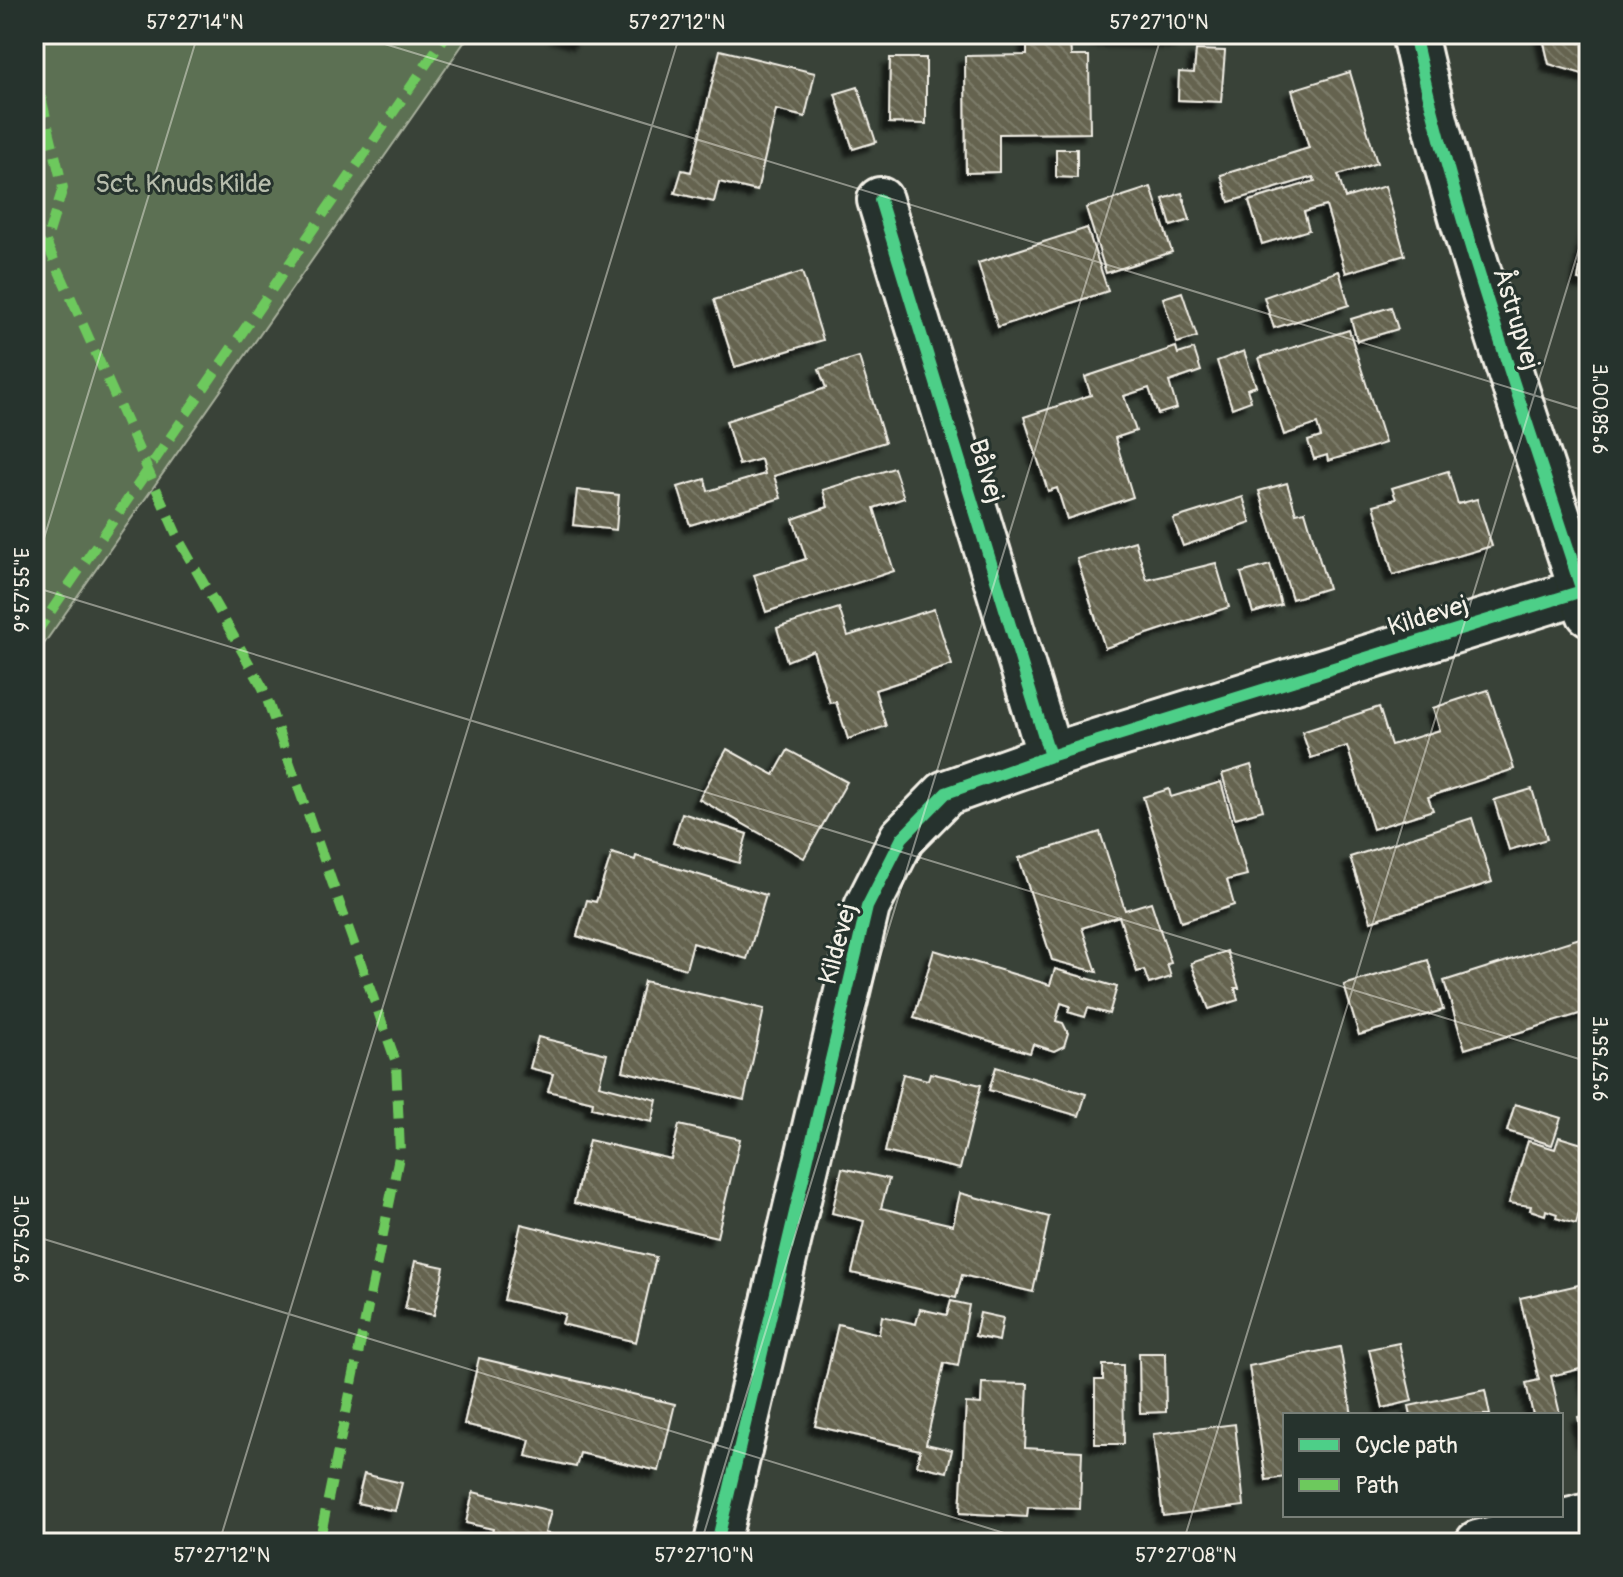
<svg xmlns="http://www.w3.org/2000/svg" width="1623" height="1577" viewBox="0 0 1623 1577" font-family="Pangolin,sans-serif">
  <defs>
    <pattern id="building-back-hatch" width="6" height="6" patternUnits="userSpaceOnUse" patternTransform="scale(2)"><rect width="6" height="6" fill="#656450"/><path d="M-1 5l2 2M0 0l6 6M5-1l2 2" fill="none" stroke="#7c7b69"/></pattern>
    <filter id="shadow"><feDropShadow dx="-7" dy="7" stdDeviation="2" flood-color="#0009"/></filter>
  </defs>
  <rect width="100%" height="100%" fill="#394238"/>
  <filter id="ink" filterUnits="userSpaceOnUse"><feTurbulence type="fractalNoise" baseFrequency=".0125" numOctaves="2"/><feDisplacementMap in="SourceGraphic" scale="16" xChannelSelector="R" yChannelSelector="G"/><feConvolveMatrix kernelMatrix="1 2 1 2 8 2 1 2 1" color-interpolation-filters="sRGB"/></filter>
  <g filter="url(#ink)">
    <polygon fill="#5c6f52" stroke="#a8b09d" stroke-width="2" points="34,34 470,34 34,658"/>
    <g fill="url(#building-back-hatch)" stroke="#f4f1e8" stroke-width="2" filter="url(#shadow)">
      <polygon points="556,34 583,34 581,42"/>
      <polygon points="1099,34 1181,34 1181,41 1099,39"/>
      <polygon points="1542,34 1589,34 1589,76 1549,64"/>
      <polygon points="1027,39 1070,39 1071,56 1089,56 1090,133 999,134 999,172 966,173 965,56 1027,55"/>
      <polygon points="720,50 815,73 805,117 776,110 757,191 719,182 714,202 675,193 682,170 691,172"/>
      <polygon points="1196,50 1225,51 1221,102 1178,100 1179,72 1194,73"/>
      <polygon points="890,58 926,58 926,124 889,123"/>
      <polygon points="1350,72 1377,163 1338,175 1345,198 1385,186 1405,255 1346,273 1326,206 1304,212 1309,230 1262,244 1249,201 1315,181 1313,177 1229,202 1221,175 1309,148 1292,90"/>
      <polygon points="858,87 876,142 853,149 835,94"/>
      <polygon points="1056,149 1077,149 1077,178 1056,177"/>
      <polygon points="1151,187 1172,252 1106,273 1086,208"/>
      <polygon points="1182,193 1190,220 1171,226 1163,199"/>
      <polygon points="1589,213 1589,282 1578,280"/>
      <polygon points="1087,228 1108,291 998,327 978,263"/>
      <polygon points="1339,271 1349,305 1274,328 1264,297"/>
      <polygon points="802,272 823,340 735,367 714,300"/>
      <polygon points="1182,292 1197,337 1177,343 1163,298"/>
      <polygon points="1391,307 1398,329 1357,341 1351,319"/>
      <polygon points="1349,330 1385,443 1328,461 1327,455 1314,459 1308,441 1321,437 1317,424 1284,435 1259,358"/>
      <polygon points="1176,347 1178,354 1194,349 1201,371 1169,382 1177,408 1158,414 1149,388 1124,396 1136,431 1115,438 1133,497 1067,519 1057,488 1048,491 1024,417 1091,395 1085,377"/>
      <polygon points="1244,351 1256,386 1247,389 1251,401 1232,408 1217,361"/>
      <polygon points="859,357 885,442 774,476 781,498 690,525 678,487 705,479 708,491 765,474 761,459 739,465 726,421 826,388 819,369"/>
      <polygon points="894,468 904,498 874,508 894,571 766,612 754,575 806,559 793,519 828,507 823,490"/>
      <polygon points="1448,471 1458,504 1477,499 1492,546 1393,575 1374,505 1396,499 1392,488"/>
      <polygon points="1287,483 1296,513 1305,511 1328,588 1292,599 1259,491"/>
      <polygon points="577,490 619,495 616,530 573,525"/>
      <polygon points="1243,497 1251,523 1183,546 1173,519"/>
      <polygon points="1135,541 1147,580 1216,563 1229,607 1105,648 1077,559"/>
      <polygon points="1270,565 1281,605 1253,613 1241,573"/>
      <polygon points="839,608 848,636 934,609 952,665 875,690 886,726 848,739 836,702 830,703 813,650 787,661 777,628"/>
      <polygon points="1488,690 1514,769 1428,797 1433,810 1373,829 1347,746 1311,758 1302,732 1379,707 1391,745 1440,730 1433,708"/>
      <polygon points="727,749 774,775 788,750 847,782 804,858 699,799"/>
      <polygon points="1251,765 1263,810 1235,818 1222,774"/>
      <polygon points="1221,782 1247,875 1227,880 1234,905 1181,922 1143,797 1169,789 1171,797"/>
      <polygon points="1532,789 1547,839 1509,850 1494,800"/>
      <polygon points="682,813 747,834 739,863 673,843"/>
      <polygon points="1472,818 1492,882 1371,921 1350,857"/>
      <polygon points="1100,832 1125,910 1151,902 1171,963 1167,964 1171,977 1149,984 1144,970 1137,972 1119,916 1082,928 1097,972 1052,960 1019,858"/>
      <polygon points="612,853 635,860 636,856 766,895 747,959 693,943 686,969 577,936 587,900 596,902"/>
      <polygon points="1583,937 1589,957 1589,1011 1465,1049 1444,981"/>
      <polygon points="934,950 1050,985 1055,969 1117,987 1109,1014 1088,1008 1085,1017 1068,1012 1070,1006 1061,1003 1056,1021 1063,1023 1068,1033 1064,1046 1054,1051 1033,1044 1030,1053 914,1018"/>
      <polygon points="1227,951 1239,988 1235,988 1238,1000 1209,1009 1191,963"/>
      <polygon points="1428,960 1443,1010 1359,1035 1344,985"/>
      <polygon points="644,981 764,1009 744,1100 623,1071"/>
      <polygon points="538,1037 607,1054 599,1085 657,1100 652,1122 592,1108 593,1102 548,1091 553,1074 530,1068"/>
      <polygon points="996,1067 1086,1094 1079,1116 989,1090"/>
      <polygon points="930,1073 981,1085 960,1169 885,1152 903,1074 928,1080"/>
      <polygon points="1515,1104 1561,1118 1552,1145 1507,1131"/>
      <polygon points="679,1125 740,1139 717,1237 574,1203 589,1140 671,1159"/>
      <polygon points="1559,1137 1589,1146 1589,1216 1579,1213 1576,1224 1556,1218 1557,1214 1546,1210 1545,1215 1530,1210 1531,1206 1509,1203 1528,1141 1555,1149"/>
      <polygon points="842,1168 889,1179 881,1208 953,1225 960,1193 1049,1217 1033,1292 962,1275 956,1298 852,1273 864,1221 832,1213"/>
      <polygon points="521,1224 656,1257 636,1342 562,1324 565,1314 504,1300"/>
      <polygon points="415,1261 444,1267 434,1315 405,1309"/>
      <polygon points="1583,1284 1589,1309 1589,1391 1584,1368 1551,1376 1560,1414 1533,1415 1526,1383 1539,1380 1520,1298"/>
      <polygon points="951,1301 969,1305 958,1366 944,1363 926,1444 952,1450 947,1472 917,1465 920,1450 815,1426 838,1324 879,1334 882,1316 916,1324 920,1309 947,1315"/>
      <polygon points="980,1313 1003,1318 999,1341 975,1336"/>
      <polygon points="1399,1343 1412,1401 1383,1408 1369,1349"/>
      <polygon points="1340,1347 1352,1415 1285,1415 1285,1477 1266,1480 1249,1366"/>
      <polygon points="1139,1353 1165,1353 1166,1412 1140,1413"/>
      <polygon points="479,1358 675,1404 659,1471 580,1453 576,1467 526,1456 530,1440 464,1424"/>
      <polygon points="1103,1365 1123,1365 1124,1444 1095,1444 1095,1380 1103,1380"/>
      <polygon points="982,1383 1028,1384 1025,1448 1082,1451 1080,1509 1028,1507 1027,1517 960,1513 966,1403 981,1404"/>
      <polygon points="1485,1390 1490,1415 1411,1415 1409,1406"/>
      <polygon points="1589,1414 1589,1438 1583,1440 1578,1417"/>
      <polygon points="1235,1424 1244,1506 1163,1516 1153,1434"/>
      <polygon points="364,1474 402,1483 395,1511 357,1503"/>
      <polygon points="473,1492 551,1511 545,1533 584,1543 490,1543 493,1529 466,1523"/>
    </g>
    <g fill="none" stroke-linecap="round" stroke-linejoin="round">
      <g stroke="#f4f1e8" stroke-width="50">
        <g id="street">
          <polyline points="880,200 1050,756"/>
          <polyline points="717,1543 867,907 902,838 946,793 1050,756 1582,591"/>
          <polyline points="1478,1543 1589,1516"/>
        </g>
      </g>
      <g stroke="#f4f1e8" stroke-width="50">
        <path id="secondary" d="M1414,34c44,197 114,387 175,579"/>
      </g>
      <use href="#street" stroke="#26332d" stroke-width="44"/>
      <use href="#secondary" stroke="#26332d" stroke-width="44"/>
      <g stroke="#6dc95d" stroke-width="10" stroke-dasharray="20 10" stroke-linecap="butt">
        <polyline points="34,51 39,34"/>
        <polyline points="34,68 63,188 46,242 34,254"/>
        <polyline points="46,242 180,542 263,688 396,1062 400,1152 319,1543"/>
        <polyline points="34,636 447,34"/>
      </g>
      <g stroke="#26332d" stroke-width="17">
        <g id="cycleway">
          <path d="M1414,34c44,197 114,387 175,579"/>
          <polyline points="880,200 1050,756"/>
          <polyline points="717,1543 867,907 902,838 946,793 1050,756 1582,591"/>
        </g>
      </g>
      <use href="#cycleway" stroke="#4dcf88" stroke-width="12"/>
    </g>
  </g>
  <path fill="none" stroke="#f4f1e8" stroke-width="2" stroke-opacity="0.45" d="M352,34l1237,378M34,571l164,-537M34,587l1555,475M34,1236l1003,307M219,1543l461,-1509M701,1543l461,-1509M1183,1543l406,-1327"/>
  <g text-anchor="middle" dominant-baseline="central" stroke-width="6" stroke-linejoin="round" paint-order="stroke">
    <g font-size="26" fill="#b7bdac" stroke="#26332d">
      <text x="183" y="184">Sct. Knuds Kilde</text>
    </g>
    <g font-size="26" fill="#f4f1e8" stroke="#26332d">
      <text transform="translate(1516 319) rotate(73)">Åstrupvej</text>
      <text transform="translate(986 471) rotate(73)">Bålvej</text>
      <text transform="translate(1428 616) rotate(-17)">Kildevej</text>
      <text transform="translate(838 944) rotate(-75)">Kildevej</text>
    </g>
  </g>
  <rect width="1623" height="1577" fill="none" stroke="#26332d" stroke-width="88"/>
  <rect x="1283" y="1413" width="280" height="104" fill="#26332d" stroke="#787f78" stroke-width="2"/>
  <rect x="1299" y="1439" width="40" height="12" fill="#4dcf88" stroke="#787f78" stroke-width="2"/>
  <text x="1355" y="1453" font-size="24" fill="#f4f1e8">Cycle path</text>
  <rect x="1299" y="1479" width="40" height="12" fill="#6dc95d" stroke="#787f78" stroke-width="2"/>
  <text x="1355" y="1493" font-size="24" fill="#f4f1e8">Path</text>
  <rect x="44" y="44" width="1535" height="1489" fill="none" stroke="#f4f1e8" stroke-width="3"/>
  <g font-size="20" text-anchor="middle" fill="#f4f1e8">
    <text x="195" y="29">57°27'14"N</text>
    <text x="677" y="29">57°27'12"N</text>
    <text x="1159" y="29">57°27'10"N</text>
    <text transform="translate(1601 409) rotate(-90)" y="7">9°58'00"E</text>
    <text transform="translate(22 590) rotate(-90)" y="7">9°57'55"E</text>
    <text transform="translate(1601 1059) rotate(-90)" y="7">9°57'55"E</text>
    <text transform="translate(22 1239) rotate(-90)" y="7">9°57'50"E</text>
    <text x="222" y="1562">57°27'12"N</text>
    <text x="704" y="1562">57°27'10"N</text>
    <text x="1186" y="1562">57°27'08"N</text>
  </g>
</svg>
